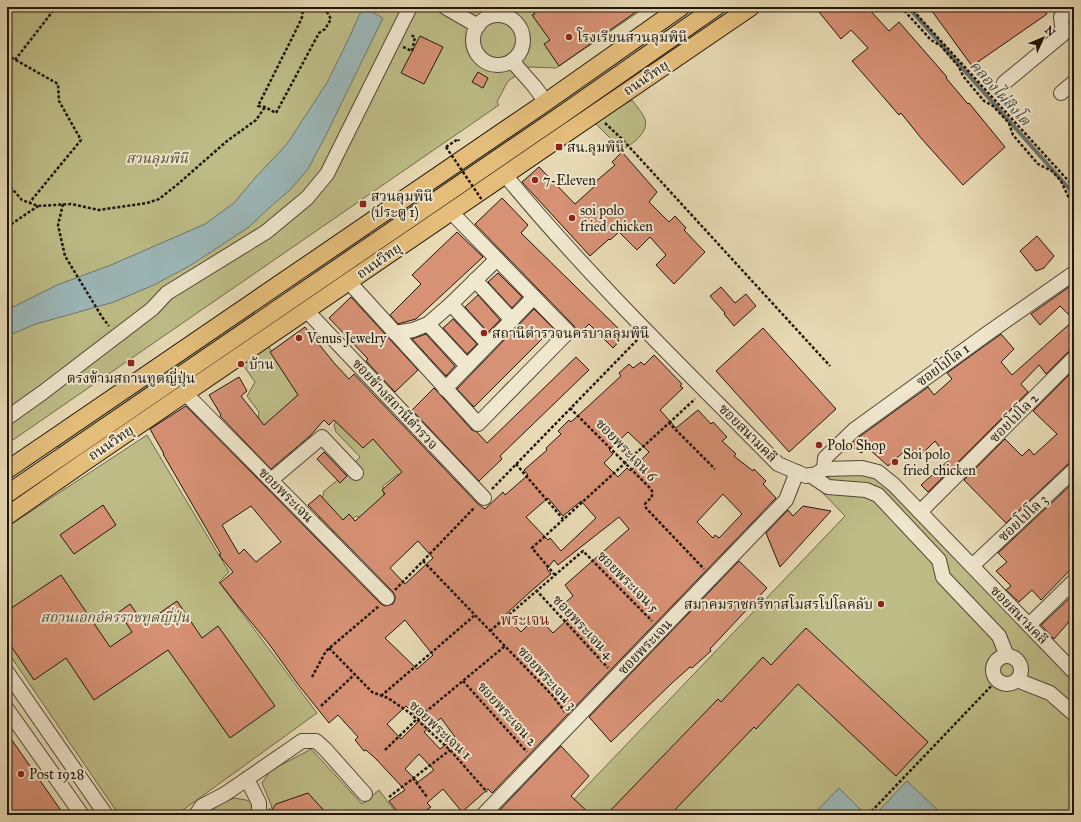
<svg xmlns="http://www.w3.org/2000/svg" width="1081" height="822" viewBox="0 0 1081 822" font-family="'IM FELL Great Primer','Noto Serif Thai',serif">
  <rect width="100%" height="100%" fill="#e7dab4"/>
  <filter id="stains"><feTurbulence type="fractalNoise" baseFrequency=".005" numOctaves="4"/><feColorMatrix values="0 0 0 0 .2 0 0 0 0 .09 0 0 0 0 .02 0 0 0 .5 -.17"/></filter>
  <radialGradient id="worn" r=".72"><stop offset=".6" stop-color="#630" stop-opacity="0"/><stop offset="1" stop-color="#630" stop-opacity=".3"/></radialGradient>
  <g fill="#bebd87" stroke="#6e6a4a">
    <polygon points="7,7 646,7 556,68 529,67 508,81 497,102 499,105 7,444"/>
    <polygon points="695,7 708,7 413,206 412,203"/>
    <polygon points="729,7 739,7 589,110 586,108 589,104"/>
    <path d="M632,100c4,6 10,12 13,19 4,14 -13,25 -23,31l-28,-28z"/>
    <polygon points="365,234 368,234 371,238 363,247 345,252 311,278 61,449 58,448 59,444 314,271"/>
    <polygon points="268,346 298,389 303,405 268,443 257,426 259,412 247,396 255,382 243,365"/>
    <polygon points="337,419 379,423 408,484 398,474 383,486 384,499 365,519 356,516 341,530 328,534 320,525 319,510 324,491 340,478 360,457 336,432 334,425"/>
    <polygon points="147,435 229,572 219,582 317,713 176,815 119,815 7,651 7,527"/>
    <polygon points="852,472 884,481 1074,681 1074,815 559,815 845,516 815,485 826,475"/>
    <polygon points="311,749 362,804 379,790 398,815 261,815 272,807 262,783 270,771"/>
    <polygon points="234,798 246,800 256,805 253,815 209,815 218,805"/>
  </g>
  <g fill="#9cb8b9" stroke="#6a7774">
    <polygon points="363,7 383,18 326,135 308,169 290,190 270,207 249,227 191,265 156,284 114,302 36,324 7,336 7,310 57,285 111,265 205,224 234,203 255,178 287,144 328,81 349,38"/>
    <polygon points="907,781 943,815 875,815"/>
    <polygon points="839,788 863,812 860,815 813,815"/>
  </g>
  <g fill="none" stroke-linecap="round" stroke-linejoin="round">
    <polyline stroke="#6a7774" stroke-width="4" points="908,7 1074,194"/>
  </g>
  <g fill="#d79175" stroke="#1f160d" fill-rule="evenodd">
    <polygon points="530,7 643,7 559,66 544,44 550,40 532,15 535,14"/>
    <polygon points="815,7 867,7 889,31 899,22 947,77 946,78 968,104 969,103 1005,147 963,185 921,138 901,113 899,115 852,61 868,48 851,30 841,39"/>
    <polygon points="929,7 1042,7 1047,14 972,66"/>
    <polygon points="420,36 443,47 424,84 401,73"/>
    <polygon points="478,72 488,78 483,88 472,82"/>
    <polygon points="622,152 657,192 649,202 669,222 675,216 686,228 684,230 705,252 674,284 656,265 666,255 650,237 637,250 619,232 610,240 609,239 590,256 522,182 539,167 575,204 596,185 594,183 615,165 612,162"/>
    <polygon points="502,198 528,225 521,233 625,335 613,348 589,324 577,336 576,330 574,326 475,224"/>
    <polygon points="457,232 483,257 416,319 398,324 390,315 421,284 412,275"/>
    <polygon points="1037,236 1054,256 1044,268 1036,271 1020,251"/>
    <polygon points="498,273 522,297 512,308 488,282"/>
    <polygon points="721,287 735,303 746,294 756,306 734,326 724,314 725,313 710,296"/>
    <polygon points="1069,287 1074,293 1074,350 1068,352 1046,374 1039,365 1021,384 1028,392 928,492 921,485 949,460 935,441 919,457 909,447 888,466 868,448 861,453 850,445 859,437 928,387 934,395 952,379 947,373 1001,334 1014,349 1001,362 1012,375 1074,320 1060,306 1040,325 1031,314"/>
    <polygon points="478,295 500,320 488,332 465,307"/>
    <polygon points="351,297 418,370 395,392 366,361 368,359 329,318"/>
    <polygon points="534,309 553,328 474,407 457,389"/>
    <polygon points="453,319 477,344 467,354 443,328"/>
    <path d="M305,327l30,37 14,15 5,-5 124,130 7,5 18,-17 2,3 23,-20 -4,-5 23,-20 -1,-2 15,-14 -3,-3 11,-11 2,2 50,-46 -2,-3 10,-9 4,4 8,-6 3,3 10,-10 28,29 -2,2 3,2 -23,22 16,18 22,-18 13,14 2,-2 14,15 -5,4 14,13 -2,2 19,15 1,-2 12,12 -3,3 13,14 -284,295 -4,-4 -26,23 -19,-23 -16,14 4,4 -12,8h-19l-11,-14 16,-11 -29,-31 -10,-9 -2,1 -9,-11 3,-3 -20,-22 -9,8 -32,-40 -28,-39 -31,-38 -18,-23 13,-11 -14,-17 2,-1 -58,-100h1l-14,-25 36,-23 195,198 4,2 8,-2 2,-4v-4l-2,-4 -85,-87 12,-10 23,25 6,-6 6,7 30,-27 -3,-4 20,-18 -29,-33 -10,9 -29,-28 -5,5 -5,-5 -14,16 -39,33 -51,-53 1,-1 -12,-20 30,-18 8,14 -6,5 23,29 34,-30 -28,-43zM628,432l21,20 -19,19 -3,-3 -9,9 -14,-14 9,-9 -4,-4zM723,494l19,20 -23,24 -4,-3 -2,3 -16,-16zM548,498l15,18 18,-15 15,17 -35,33 -11,-13 -2,2 -22,-23zM251,506l30,36 -25,20 -12,-13 -5,5 -17,-29zM619,517l10,12 -64,56 8,11 -14,12 9,11 -15,14 -16,-17 -16,16 -16,-17 25,-23 21,-18 -4,-5 7,-9 4,5zM418,541l15,17 -28,26 -15,-16zM405,620l28,35 -16,14 -32,-31zM406,706l14,14 -19,19 -14,-15zM441,718l14,19 -15,12 -16,-17zM419,754l15,16 -16,12 -13,-13z"/>
    <polygon points="763,328 836,409 789,452 716,371"/>
    <polygon points="426,334 455,366 446,376 412,339"/>
    <polygon points="576,357 589,370 500,456 502,459 479,481 412,410 434,388 472,430 477,432 487,443"/>
    <polygon points="1072,372 1074,374 1074,462 1068,464 1006,523 964,480 1005,439 1022,456 1029,449 1034,455 1057,434 1033,411"/>
    <polygon points="324,452 347,476 340,483 317,459"/>
    <polygon points="1074,482 1074,566 1041,600 1032,590 1019,602 1006,590 1011,586 996,571 1007,562 998,553"/>
    <polygon points="103,505 116,525 74,554 60,535"/>
    <polygon points="803,506 831,511 780,567 766,533 788,510 793,516"/>
    <polygon points="739,561 767,588 710,649 711,651 692,668 690,667 672,683 611,742 589,717"/>
    <polygon points="61,575 110,647 132,632 119,612 130,604 144,624 177,601 202,638 218,626 275,706 230,738 168,650 94,700 66,658 34,680 7,640 7,611"/>
    <polygon points="1074,594 1074,616 1054,639 1041,625"/>
    <polygon points="806,628 928,742 896,776 798,684 756,729 754,727 670,815 606,815 718,699 721,702 763,657 771,665"/>
    <polygon points="7,733 64,815 7,815"/>
    <polygon points="561,746 589,776 571,796 591,815 495,815"/>
    <polygon points="308,793 328,815 268,815 276,804"/>
  </g>
  <g fill="none" stroke-linecap="round" stroke-linejoin="round">
    <g stroke="#514737" stroke-width="16">
      <g id="minor">
        <polyline points="445,7 478,26"/>
        <circle cx="498" cy="40" r="25"/>
        <polyline points="512,61 534,86 546,102"/>
        <polyline points="1004,83 1063,34 1061,17 1072,7"/>
        <polyline points="1061,93 1074,82"/>
        <path d="M505,175c84,102 180,195 273,289l28,12 10,-2 8,-5 38,-1 16,4 16,13 180,187"/>
        <polyline points="475,280 512,320"/>
        <polyline points="349,282 478,424 568,332 451,212"/>
        <polyline points="451,304 488,344"/>
        <polyline points="306,310 484,498"/>
        <polyline points="428,324 467,366"/>
        <polyline points="395,333 413,330 428,324 451,304 497,259"/>
        <polyline points="445,389 534,297"/>
        <polyline points="185,393 387,598"/>
        <polyline points="7,418 42,393 152,309 167,293 266,232 307,198 327,174 410,7"/>
        <polyline points="824,469 825,458 854,430 988,333 1074,273"/>
        <polyline points="810,475 828,487 866,490 878,495 939,560 943,577 999,636 1007,656"/>
        <polyline points="271,480 322,437 356,473"/>
        <polyline points="920,512 1074,358"/>
        <polyline points="972,566 1074,470"/>
        <polyline points="1029,625 1074,581"/>
        <circle cx="1007" cy="670" r="14"/>
        <polyline points="7,672 106,815"/>
        <polyline points="1017,680 1050,693 1074,714"/>
        <polyline points="7,709 82,815"/>
        <polyline points="247,779 259,803 259,815"/>
        <polyline points="196,815 202,806 225,794 302,741 316,741 325,749 365,794"/>
        <polyline points="483,815 786,500 797,472"/>
      </g>
    </g>
    <g stroke="#1f160d" stroke-width="19">
      <g id="major">
        <polyline points="7,470 546,102 681,7"/>
        <polyline points="7,494 557,118 716,7"/>
        <polyline points="7,516 83,463 751,7"/>
      </g>
    </g>
    <g stroke="#1f160d" stroke-width="2.5" stroke-dasharray="3 2" stroke-linecap="butt">
      <polyline points="305,7 303,9 302,17 299,24 258,106 265,107 276,113 319,33 325,29 331,19 324,7"/>
      <polyline points="901,7 931,40 941,46 959,67 963,76 984,101 993,106 1009,123 1013,135 1038,164 1052,171 1061,181 1069,198 1074,204"/>
      <polyline points="910,7 1074,187"/>
      <polyline points="403,47 412,51 415,37 411,35 411,36"/>
      <polyline points="7,55 58,84 59,101 81,140 30,202"/>
      <polyline points="15,60 56,7"/>
      <polyline points="605,123 622,139 830,366"/>
      <polyline points="446,147 458,139 459,141"/>
      <polyline points="7,183 22,200 38,206 71,204 99,210 147,203 159,199 178,184 227,141 256,120 265,107"/>
      <polyline points="63,204 58,225 65,256 102,317 109,326"/>
      <polyline points="7,227 38,206"/>
      <path d="M570,408l81,81c4,7 -2,10 -6,15l1,4 58,61"/>
      <polyline points="669,423 695,399"/>
      <polyline points="516,464 563,519"/>
      <polyline points="492,489 638,339"/>
      <polyline points="423,561 552,695 565,712"/>
      <polyline points="555,575 532,548 669,423 715,469"/>
      <polyline points="395,590 475,507"/>
      <polyline points="536,590 608,668"/>
      <polyline points="490,631 583,551 652,621"/>
      <polyline points="329,648 372,692 388,698 410,713 450,750 487,792"/>
      <polyline points="312,677 326,651 379,606"/>
      <polyline points="463,681 527,752"/>
      <polyline points="381,696 475,615"/>
      <polyline points="321,706 355,674"/>
      <polyline points="385,750 417,719 505,646"/>
      <polyline points="413,778 427,797"/>
      <polyline points="389,797 450,750"/>
      <polyline points="868,815 997,680"/>
    </g>
    <use href="#minor" stroke="#efe7ce" stroke-width="14"/>
    <use href="#major" stroke="#e4bd7a" stroke-width="17"/>
    <polyline stroke="#1f160d" stroke-width="2.5" stroke-dasharray="3 2" stroke-linecap="butt" points="446,147 482,200"/>
  </g>
  <g fill="#8f2418" stroke="#efe7ce" stroke-width="1.5">
    <circle cx="569" cy="37" r="4"/>
    <rect x="555" y="143" width="8" height="8" rx="2"/>
    <circle cx="535" cy="180" r="4"/>
    <rect x="359" y="200" width="8" height="8" rx="2"/>
    <circle cx="572" cy="218" r="4"/>
    <circle cx="484" cy="333" r="4"/>
    <circle cx="299" cy="338" r="4"/>
    <rect x="127" y="359" width="8" height="8" rx="2"/>
    <circle cx="241" cy="364" r="4"/>
    <circle cx="819" cy="445" r="4"/>
    <circle cx="895" cy="462" r="4"/>
    <circle cx="881" cy="604" r="4"/>
    <circle cx="21" cy="774" r="4"/>
  </g>
  <g text-anchor="middle" dominant-baseline="central" stroke-width="4" stroke-linejoin="round" paint-order="stroke">
    <g font-size="14" fill="#1f160d" stroke="#efe7ce" text-anchor="start">
      <text x="577" y="37">โรงเรียนสวนลุมพินี</text>
      <text x="567" y="147">สน.ลุมพินี</text>
      <text x="543" y="180">7-Eleven</text>
      <text x="371" y="196">สวนลุมพินี<tspan x="371" dy="16">(ประตู 1)</tspan></text>
      <text x="580" y="210">soi polo<tspan x="580" dy="16">fried chicken</tspan></text>
      <text x="492" y="333">สถานีตำรวจนครบาลลุมพินี</text>
      <text x="307" y="338">Venus Jewelry</text>
      <text x="249" y="364">บ้าน</text>
      <text x="131" y="378" text-anchor="middle">ตรงข้ามสถานทูตญี่ปุ่น</text>
      <text x="827" y="445">Polo Shop</text>
      <text x="903" y="454">Soi polo<tspan x="903" dy="16">fried chicken</tspan></text>
      <text x="873" y="604" text-anchor="end">สมาคมราชกรีฑาสโมสรโปโลคลับ</text>
      <text x="29" y="774">Post 1928</text>
    </g>
    <g font-size="14" fill="#1f160d" stroke="#efe7ce">
      <text transform="translate(646 78) rotate(-34)">ถนนวิทยุ</text>
      <text transform="translate(379 261) rotate(-35)">ถนนวิทยุ</text>
      <text transform="translate(943 365) rotate(-36)">ซอยโปโล 1</text>
      <text transform="translate(395 404) rotate(47)">ซอยข้างสถานีตำรวจ</text>
      <text transform="translate(1014 418) rotate(-45)">ซอยโปโล 2</text>
      <text transform="translate(748 433) rotate(45)">ซอยสนามคลี</text>
      <text transform="translate(111 443) rotate(-34)">ถนนวิทยุ</text>
      <text transform="translate(626 450) rotate(46)">ซอยพระเจน 6</text>
      <text transform="translate(286 495) rotate(45)">ซอยพระเจน</text>
      <text transform="translate(1023 518) rotate(-43)">ซอยโปโล 3</text>
      <text transform="translate(628 582) rotate(45)">ซอยพระเจน 5</text>
      <text transform="translate(1019 615) rotate(46)">ซอยสนามคลี</text>
      <text transform="translate(583 627) rotate(47)">ซอยพระเจน 4</text>
      <text transform="translate(645 647) rotate(-46)">ซอยพระเจน</text>
      <text transform="translate(547 678) rotate(48)">ซอยพระเจน 3</text>
      <text transform="translate(507 714) rotate(48)">ซอยพระเจน 2</text>
      <text transform="translate(440 730) rotate(43)">ซอยพระเจน 1</text>
    </g>
    <g font-size="14" font-style="italic" fill="#575038" stroke="#efe7ce">
      <text x="157" y="158">สวนลุมพินี</text>
      <text x="115" y="617">สถานเอกอัครราชทูตญี่ปุ่น</text>
    </g>
    <g font-size="15" font-style="italic" fill="#4b4f49" stroke="#efe7ce">
      <text transform="translate(1000 93) rotate(48)">คลองไผ่สิงโต</text>
    </g>
    <g font-size="15" fill="#7a1f14" stroke="#efe7ce">
      <text x="525" y="620">พระเจน</text>
    </g>
  </g>
  <rect width="1081" height="822" fill="none" stroke="#e7dab4" stroke-width="24"/>
  <rect x="8" y="8" width="1065" height="806" fill="none" stroke="#1f160d" stroke-width="2"/>
  <rect x="12" y="12" width="1057" height="798" fill="none" stroke="#1f160d"/>
  <g transform="translate(1043 38) rotate(46)" stroke="#efe7ce" stroke-width="3" paint-order="stroke">
  <path d="M0-3L7 15L0 10L-7 15Z" fill="#1f160d"/>
  <text y="-6" font-size="11" font-weight="bold" text-anchor="middle" fill="#1f160d">N</text>
  </g>
  <rect width="100%" height="100%" filter="url(#stains)"/>
  <rect width="100%" height="100%" fill="url(#worn)"/>
</svg>
